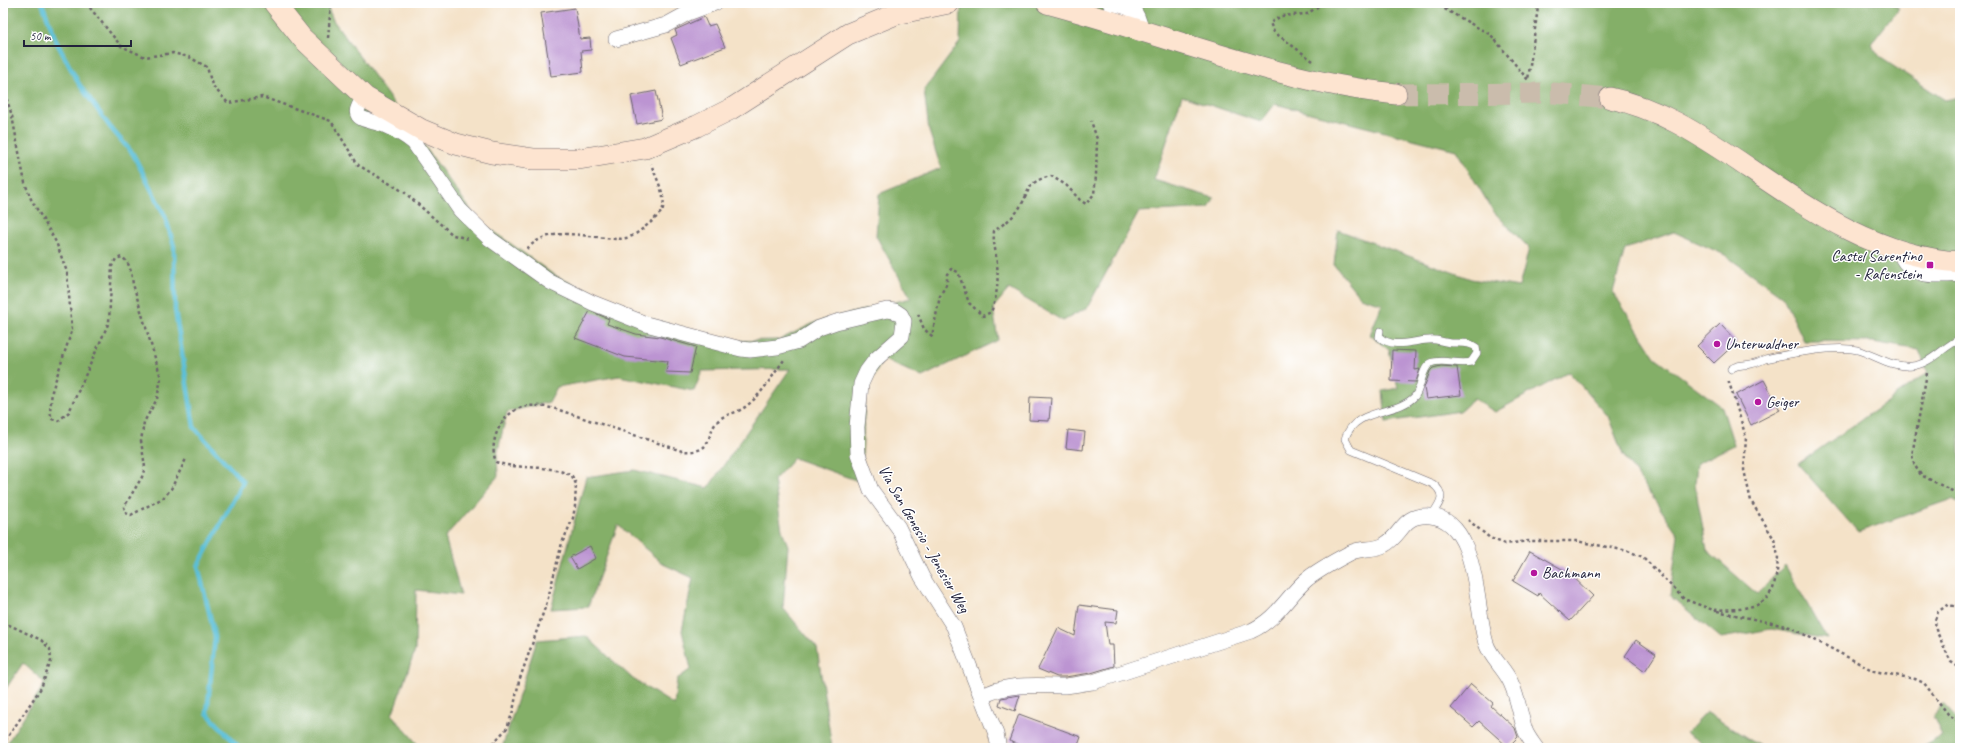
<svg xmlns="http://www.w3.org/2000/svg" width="1963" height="751" viewBox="0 0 1963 751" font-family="Caveat,sans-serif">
  <rect width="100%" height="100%" fill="#fff"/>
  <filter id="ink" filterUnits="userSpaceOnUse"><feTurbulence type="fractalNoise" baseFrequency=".025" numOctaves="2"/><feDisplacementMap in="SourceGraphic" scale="8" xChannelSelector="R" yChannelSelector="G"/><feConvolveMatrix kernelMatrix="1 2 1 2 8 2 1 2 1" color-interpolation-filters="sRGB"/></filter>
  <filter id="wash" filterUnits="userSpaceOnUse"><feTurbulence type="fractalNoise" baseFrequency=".012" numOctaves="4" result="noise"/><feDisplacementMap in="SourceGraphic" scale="16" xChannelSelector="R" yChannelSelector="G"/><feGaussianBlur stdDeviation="0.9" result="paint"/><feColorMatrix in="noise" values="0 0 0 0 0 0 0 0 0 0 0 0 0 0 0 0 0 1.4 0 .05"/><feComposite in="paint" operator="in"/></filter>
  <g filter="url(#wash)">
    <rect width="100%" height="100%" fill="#f4e2c8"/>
    <g fill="#84af67" stroke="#536851">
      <polygon points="3,3 326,3 333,20 478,220 554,275 641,316 723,341 779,340 816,322 911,298 876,236 879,194 941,168 929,131 924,90 960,42 961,3 1891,3 1899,8 1871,44 1881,58 1945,100 1960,97 1960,503 1952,499 1858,532 1798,464 1928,373 1919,350 1873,342 1804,341 1783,297 1725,255 1674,232 1625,249 1613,292 1655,357 1722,407 1734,445 1697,463 1695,485 1707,550 1757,594 1785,565 1827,639 1771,629 1721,638 1670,596 1678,534 1623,455 1608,416 1569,372 1495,412 1474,399 1460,411 1386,422 1383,391 1398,388 1389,350 1370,335 1382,304 1360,297 1334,265 1338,230 1471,279 1519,287 1529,248 1493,211 1456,150 1275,104 1261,122 1182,96 1154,180 1214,198 1209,208 1139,212 1087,308 1063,321 1009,289 993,308 998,340 922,377 883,359 865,394 861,482 794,458 774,480 782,530 788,546 783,608 817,648 832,748 502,748 537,640 586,636 633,679 674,705 677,679 691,669 682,631 693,578 663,564 618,525 588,607 551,609 586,477 634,470 708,488 790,369 702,371 694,391 619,376 557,387 549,402 507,412 497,455 498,476 445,537 461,595 416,590 415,651 392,715 421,748 4,748 45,683 23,663 3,693"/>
      <polygon points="1943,704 1957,719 1960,719 1960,748 1920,748 1942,736 1933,716"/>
      <polygon points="1706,712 1763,748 1709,748 1686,733"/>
      <polygon points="1828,746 1895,746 1905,748 1825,748"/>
    </g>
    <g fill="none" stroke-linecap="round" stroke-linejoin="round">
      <polyline stroke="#5abfd8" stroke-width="4.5" points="42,3 57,43 79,84 110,127 133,154 165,216 174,246 175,310 194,427 243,482 198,566 215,637 207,713 240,748"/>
    </g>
    <g id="blocks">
      <g fill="#bc94d2">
        <polygon points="575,8 580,39 590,38 591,50 581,51 583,72 551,76 541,13"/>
        <polygon points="704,17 708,26 715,24 725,47 681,64 671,38 677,35 675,30"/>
        <polygon points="656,91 662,119 637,124 631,96"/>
        <polygon points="590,311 609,319 607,324 636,334 660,337 696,347 690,373 666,372 668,361 625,357 575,338"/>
        <polygon points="1720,324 1737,342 1714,363 1697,346"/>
        <polygon points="1392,350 1416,351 1415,370 1420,369 1416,382 1391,381"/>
        <polygon points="1441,366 1457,367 1461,395 1426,399 1424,388 1430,371 1433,368"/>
        <polygon points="1764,380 1780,410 1751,425 1736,395"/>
        <polygon points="1030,397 1051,398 1049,421 1029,420"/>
        <polygon points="1068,430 1085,432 1083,450 1066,448"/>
        <polygon points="590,546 596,558 577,569 570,557"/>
        <polygon points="1530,551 1569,573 1593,596 1570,621 1539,593 1538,596 1513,581"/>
        <polygon points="1079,605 1118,610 1116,623 1105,622 1108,645 1113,645 1114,666 1091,673 1065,677 1057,677 1038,669 1058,628 1075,636"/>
        <polygon points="1636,640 1656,654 1645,671 1625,656"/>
        <polygon points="1471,684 1493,703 1491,706 1515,728 1518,737 1508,747 1479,721 1473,727 1451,708"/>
        <polygon points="1020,695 1015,711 999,705 1001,698"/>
        <polygon points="1019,714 1081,737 1077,748 1029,748 1009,741"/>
      </g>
    </g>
  </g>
  <g filter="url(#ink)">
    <use href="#blocks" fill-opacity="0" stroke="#6c656c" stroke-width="1"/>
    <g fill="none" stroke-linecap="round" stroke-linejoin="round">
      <polyline stroke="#cabcac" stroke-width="21" stroke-dasharray="21 10" stroke-linecap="butt" points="1396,94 1553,93 1610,98"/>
      <g stroke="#6c656c" stroke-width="8">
        <g id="lane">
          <path d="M1380,331l-1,6c17,14 38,1 57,3 6,1 10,3 16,3 8,0 17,-1 24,4l1,6 -6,9c-13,3 -29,-4 -40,1 -10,5 -9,24 -16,33 -18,20 -61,11 -70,43l6,11 82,34c14,11 7,19 -2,32"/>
          <path d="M1731,369c7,-5 12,-3 20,-5 5,-1 10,-3 14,-5 22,-5 70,-14 92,-9 18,5 35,18 55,16 19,-2 32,-20 48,-27"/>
        </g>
      </g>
      <g stroke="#6c656c" stroke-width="16">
        <g id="street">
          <path d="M1110,3c21,5 27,4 31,27"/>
          <polyline points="616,39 666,25 688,13 715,3"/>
          <path d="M365,97c-20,24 3,22 19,28 11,5 21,10 30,18l46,67 30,29 60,43 43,21 53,21 95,25 9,1 27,-3 22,-6 20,-13 17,-6 51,-12 8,1 6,4 3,6 -2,15 -26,23 -9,12 -6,13 -4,43 1,27 13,36 27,37 24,50 32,50 42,107 3,14"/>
          <path d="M1899,250c9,29 36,26 61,24"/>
          <path d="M982,697c23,-15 56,-11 83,-11 9,-1 19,-3 28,-4l158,-51c26,-12 35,-33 55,-51 12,-10 29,-19 44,-27 11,-6 24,-2 34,-8 20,-11 17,-31 46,-29 49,4 45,92 56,127 4,14 19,26 25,40 7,15 9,32 14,47 2,6 7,12 11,18"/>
        </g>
      </g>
      <g stroke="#6c656c" stroke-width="22">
        <g id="secondary">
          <polyline points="274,3 302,38 365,97 422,130 456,144 492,153 533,159 579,159 645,148 697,126 731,109 848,34 896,14 949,3"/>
          <path d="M1047,3c115,30 230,79 349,91"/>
          <path d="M1610,98c48,10 87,35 127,62 68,46 138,97 223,102"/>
        </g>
      </g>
      <g stroke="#6c656c" stroke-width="2.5" stroke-dasharray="3 3" stroke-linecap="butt">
        <polyline points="86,3 121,46 145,57 173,53 189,57 207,67 212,85 228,103 262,97 331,121 358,165 404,192 453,235 469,239"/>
        <polyline points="1353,3 1355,3"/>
        <polyline points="1434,3 1491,35 1528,80 1538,7 1531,3"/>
        <polyline points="328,38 331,3"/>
        <polyline points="1313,61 1274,32 1270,23 1281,16 1307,14 1323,3"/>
        <path d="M3,87l9,29 13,67 6,16 25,43 11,30 5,58 -20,61 -2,21 2,7 6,2 11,-9 40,-90 3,-56 4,-7 6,-2c9,7 9,16 11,27l28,94 -4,21 -13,23 -3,19 4,26 -3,10 -18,30 2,6 5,2 32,-17 8,-9 15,-30"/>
        <path d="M527,249c20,-22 51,-14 78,-11 9,1 18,2 27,-2 6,-3 11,-8 17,-12 4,-4 10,-9 13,-13 6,-13 -7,-35 -11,-47"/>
        <polyline points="3,253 6,314 3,322"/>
        <path d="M918,314l6,15 8,7 8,-40 7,-13v-9l4,-5 7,3 11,31 14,13 8,-4c7,-17 8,-37 5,-56 -1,-9 -3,-15 -2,-25 8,-6 18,-12 24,-21 13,-18 6,-28 33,-34l15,9 14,15 6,4 8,-10 2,-18 1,-37 -6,-18"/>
        <polyline points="1927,373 1912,455 1915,466 1921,475 1960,495"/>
        <polyline points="1468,520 1490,538 1505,544 1529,541 1576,541 1628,551 1643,557 1684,599 1713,610 1740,609 1757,605 1766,599 1773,589 1777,572 1778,556 1774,539 1751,501 1744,470 1746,437 1728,379"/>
        <polyline points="1960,607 1947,605 1938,612 1935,620 1936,630 1951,662 1960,668"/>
        <polyline points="1717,611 1790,627 1874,671 1915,679 1924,683 1948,714 1956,720 1960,721"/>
        <polyline points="3,622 41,640 50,649 51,661 41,688 3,744"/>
        <path d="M489,748l18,-20 6,-17 6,-30 28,-79 15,-59 11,-25 2,-12 1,-22 -4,-8c-24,-13 -51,-5 -76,-14 -9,-22 8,-54 32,-56 9,-1 19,1 28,3l126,42c35,3 21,-18 38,-32 6,-5 16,-6 22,-10 18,-11 30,-33 42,-49"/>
      </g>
      <use href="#lane" stroke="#fff" stroke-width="7"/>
      <use href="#street" stroke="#fff" stroke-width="15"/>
      <use href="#secondary" stroke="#fde4d0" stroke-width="21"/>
    </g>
  </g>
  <g fill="#b5179e" stroke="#fff" stroke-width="1.5">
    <rect x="1926" y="261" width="8" height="8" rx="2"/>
    <circle cx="1717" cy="344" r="4"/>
    <circle cx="1758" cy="402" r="4"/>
    <circle cx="1534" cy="573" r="4"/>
  </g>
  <g text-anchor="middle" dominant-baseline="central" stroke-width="3" stroke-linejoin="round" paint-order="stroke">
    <g font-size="16" fill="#22223b" stroke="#fff" text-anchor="start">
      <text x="1922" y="256" text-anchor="end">Castel Sarentino<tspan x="1922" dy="18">- Rafenstein</tspan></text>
      <text x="1725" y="344">Unterwaldner</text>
      <text x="1766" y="402">Geiger</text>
      <text x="1542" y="573">Bachmann</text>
    </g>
    <g font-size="16" fill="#22223b" stroke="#fff">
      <text transform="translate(924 539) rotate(60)">Via San Genesio - Jenesier Weg</text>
    </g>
  </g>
  <rect width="1963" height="751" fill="none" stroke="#fff" stroke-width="16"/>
  <path d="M24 40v6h107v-6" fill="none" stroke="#22223b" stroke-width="2"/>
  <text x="30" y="40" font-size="12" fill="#22223b" stroke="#ffffff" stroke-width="3" paint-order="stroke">50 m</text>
</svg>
